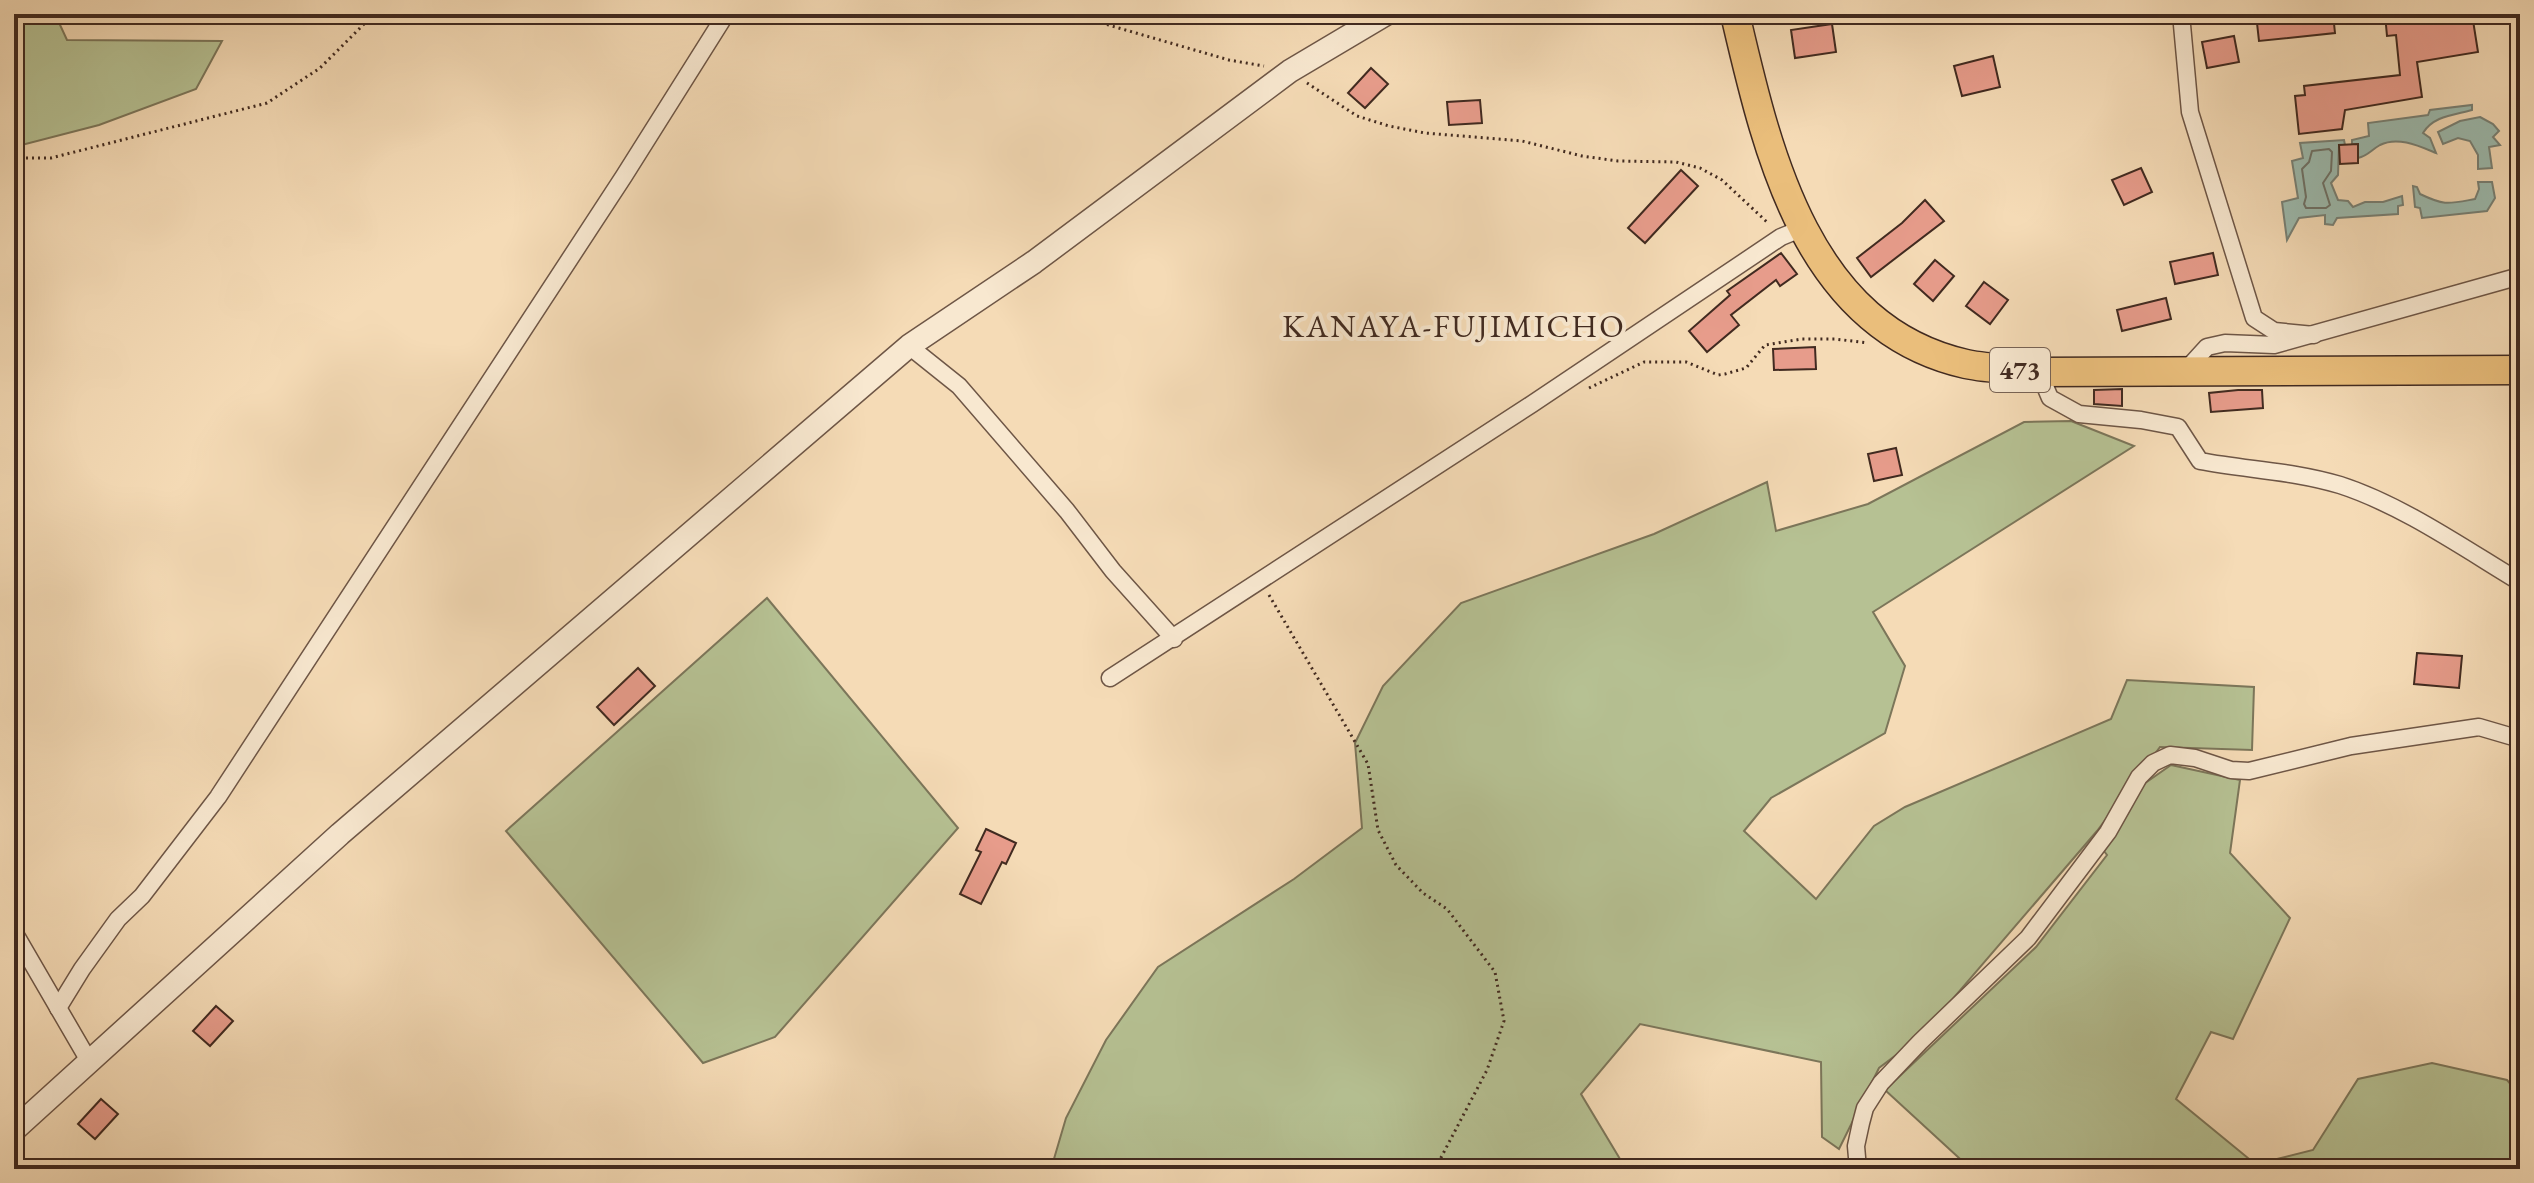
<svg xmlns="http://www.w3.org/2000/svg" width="2534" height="1183" viewBox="0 0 2534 1183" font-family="'EB Garamond',serif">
  <rect width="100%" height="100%" fill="#f5dbb6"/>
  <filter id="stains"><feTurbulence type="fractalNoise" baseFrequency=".0025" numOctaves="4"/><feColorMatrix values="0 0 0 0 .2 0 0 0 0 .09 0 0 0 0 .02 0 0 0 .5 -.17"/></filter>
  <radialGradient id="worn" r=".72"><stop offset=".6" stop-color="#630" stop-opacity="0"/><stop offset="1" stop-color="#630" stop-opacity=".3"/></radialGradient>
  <g fill="#b6c193" stroke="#7c765a" stroke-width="2">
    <polygon points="14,14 55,14 67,40 222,41 196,89 99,125 14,147"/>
    <polygon points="2071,421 2134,446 1873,612 1905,666 1885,733 1771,798 1744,831 1816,899 1874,826 1905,807 2111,719 2127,680 2254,687 2252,750 2160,747 2097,831 1920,1037 1879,1068 1839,1149 1822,1137 1821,1062 1640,1024 1581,1094 1626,1169 1051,1169 1066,1118 1106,1040 1158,967 1294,879 1362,828 1355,743 1383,686 1461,603 1654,534 1767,482 1776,531 1868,504 2024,422"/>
    <polygon points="767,598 958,828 775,1037 703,1063 506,831"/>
    <polygon points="2171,765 2240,780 2230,853 2290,918 2233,1039 2211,1032 2176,1099 2254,1163 2273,1160 2313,1150 2358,1079 2432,1063 2507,1080 2520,1095 2520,1169 1971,1169 1885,1090 2036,947 2107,855 2104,851 2141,786"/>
  </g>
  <g fill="#9cbbaf" stroke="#788176" stroke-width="2">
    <path d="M2472,105v5c-18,5 -39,6 -49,23l7,5 6,15c-17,-7 -38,-17 -56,-8 -9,5 -12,11 -22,13v-14h-6v-4l17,-4 -1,-13 60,-8 2,-5z"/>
    <polygon points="2480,117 2493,124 2499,131 2493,137 2500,145 2489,147 2492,168 2478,169 2478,155 2470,141 2458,138 2443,144 2438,132 2460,121"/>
    <polygon points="2344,140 2345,145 2339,145 2338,175 2331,183 2338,200 2348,201 2353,207 2365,202 2383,202 2402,196 2403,205 2398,206 2398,214 2337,218 2333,225 2325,224 2325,215 2299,218 2287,240 2282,202 2298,198 2292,161 2303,158 2300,143"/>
    <path d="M2478,182h14l3,16 -8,13 -65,7 -2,-10 -5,-1 -2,-21 4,1 3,7c25,12 28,10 55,5l4,-10z"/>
  </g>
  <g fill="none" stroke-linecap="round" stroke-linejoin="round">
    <polygon stroke="#6e7268" stroke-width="2" points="2329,149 2332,152 2331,171 2323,183 2330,205 2326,208 2306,208 2304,204 2306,197 2302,169 2309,162 2312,151"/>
  </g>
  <g fill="#e79c8b" stroke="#412a20" stroke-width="2">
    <polygon points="2256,14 2333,14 2335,33 2259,41"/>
    <polygon points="2385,14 2472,14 2478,52 2417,62 2422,97 2345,110 2342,129 2299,134 2295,96 2305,95 2304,86 2400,75 2396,35 2387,36"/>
    <polygon points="1832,24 1836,52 1795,58 1791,30"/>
    <polygon points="2234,36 2239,62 2207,68 2202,42"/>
    <polygon points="1993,56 2000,87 1962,96 1954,66"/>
    <polygon points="1371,68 1388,84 1365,108 1348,93"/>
    <polygon points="1480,100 1482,123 1449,125 1447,102"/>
    <polygon points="2358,144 2358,163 2340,164 2339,145"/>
    <polygon points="2141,168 2152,192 2124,205 2112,180"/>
    <polygon points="1681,170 1698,186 1645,243 1628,228"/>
    <polygon points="1925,200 1944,221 1871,277 1857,258 1902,223"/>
    <polygon points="1781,253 1797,274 1780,286 1776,280 1731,315 1739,325 1707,352 1689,331 1730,295 1727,291"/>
    <polygon points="2213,253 2218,275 2175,284 2170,262"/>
    <polygon points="1935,260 1954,276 1933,301 1914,284"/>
    <polygon points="1984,282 2008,300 1990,324 1966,306"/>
    <polygon points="2166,298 2171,319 2122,331 2117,310"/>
    <polygon points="1815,347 1816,369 1774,370 1773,349"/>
    <polygon points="2122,389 2122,406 2094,404 2094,390"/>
    <polygon points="2238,390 2262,390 2263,408 2211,412 2209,393"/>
    <polygon points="1896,448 1902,475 1874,481 1868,454"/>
    <polygon points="2417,653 2462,656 2459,688 2414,684"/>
    <polygon points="638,668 655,686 614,725 597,707"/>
    <polygon points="986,829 1016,843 1006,864 1002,862 981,904 960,894 981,852 976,850"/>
    <polygon points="216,1006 233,1021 210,1046 193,1031"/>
    <polygon points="101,1099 118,1114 95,1139 78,1124"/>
  </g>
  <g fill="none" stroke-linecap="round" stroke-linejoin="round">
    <g stroke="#6e5646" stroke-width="19">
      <g id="minor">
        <polyline points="2181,14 2190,112 2254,318 2274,331 2314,335"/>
        <polyline points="909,346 959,386 1067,511 1113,571 1174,639"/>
        <polyline points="2186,370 2207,347 2225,343 2274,345 2520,276"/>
        <path d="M2039,372l11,26 29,16 62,6 37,7 22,34c48,9 94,10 140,24 62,20 125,64 180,97"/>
        <polyline points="1110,678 1532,404 1781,237 1803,228"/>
        <polyline points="14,932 89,1061"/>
        <polyline points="58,1008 82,969 118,919 142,896 218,797 624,176 726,14"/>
        <polyline points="1858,1169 1856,1146 1861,1123 1865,1108 1881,1083 1920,1042 2028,938 2108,832 2139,777 2153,763 2170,755 2195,758 2231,770 2249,771 2351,746 2479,727 2520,739"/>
      </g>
    </g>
    <g stroke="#6e5646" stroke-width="25">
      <polyline id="tertiary" points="14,1130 340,834 909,346 1034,262 1290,71 1386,14"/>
    </g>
    <g stroke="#412a20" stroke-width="31">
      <path id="trunk" d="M1735,14c32,137 71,314 231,350 24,5 49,5 73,8l481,-2"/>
    </g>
    <g stroke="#412a20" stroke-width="3" stroke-dasharray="2 4" stroke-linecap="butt">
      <polyline points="1079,14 1098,22 1229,60 1264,66"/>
      <polyline points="1307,83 1357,116 1389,126 1425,133 1522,141 1582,156 1618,161 1676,162 1700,168 1722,180 1768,223"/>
      <polyline points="14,158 51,158 267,103 320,68 374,14"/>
      <polyline points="1589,388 1644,362 1686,362 1718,375 1725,374 1746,368 1765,345 1802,339 1835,339 1868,343"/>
      <polyline points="1269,595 1368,764 1378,830 1396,865 1423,893 1447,909 1495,972 1504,1021 1487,1070 1435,1169"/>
    </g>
    <use href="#minor" stroke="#f8e8d0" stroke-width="16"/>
    <use href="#tertiary" stroke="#f8e8d0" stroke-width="22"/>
    <use href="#trunk" stroke="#eabe7b" stroke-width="28"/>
  </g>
  <g text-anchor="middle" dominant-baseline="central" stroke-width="8" stroke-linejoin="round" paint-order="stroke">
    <rect fill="#f8e8d0" stroke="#786355" stroke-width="2" x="1990" y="348" width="60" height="44" rx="6"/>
    <g font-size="26" font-weight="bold" fill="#412a20">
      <text x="2020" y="370">473</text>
    </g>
    <g font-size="32" letter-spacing="2" fill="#412a20" stroke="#f8e8d0">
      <text x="1454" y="326">KANAYA-FUJIMICHO</text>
    </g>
  </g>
  <rect width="2534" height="1183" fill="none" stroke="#f5dbb6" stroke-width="48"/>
  <rect x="16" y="16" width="2502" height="1151" fill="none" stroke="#412a20" stroke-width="4"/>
  <rect x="24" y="24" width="2486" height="1135" fill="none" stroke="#412a20" stroke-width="2"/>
  <rect width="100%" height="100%" filter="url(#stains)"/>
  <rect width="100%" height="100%" fill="url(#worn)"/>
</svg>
